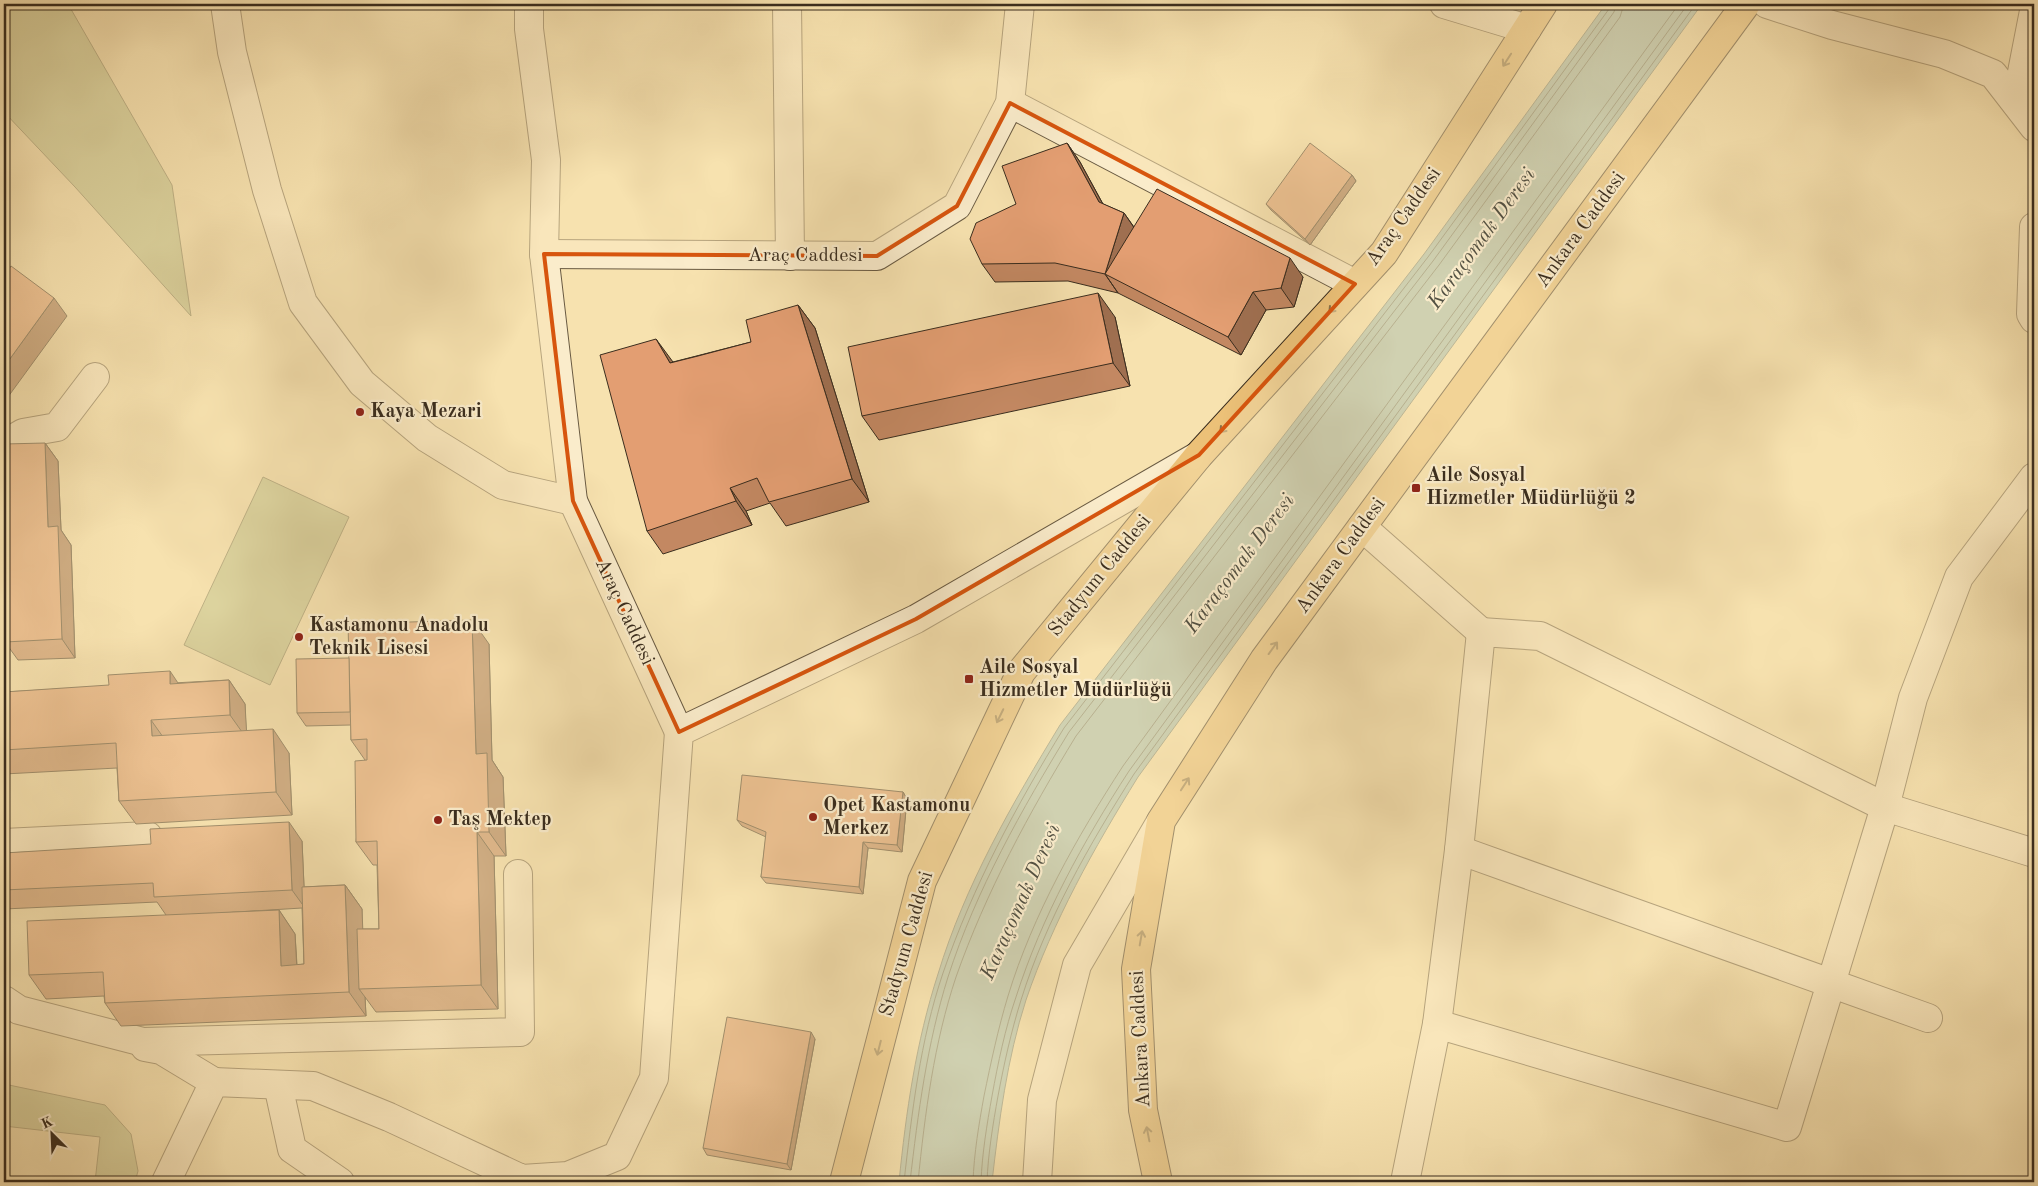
<svg xmlns="http://www.w3.org/2000/svg" width="2038" height="1186" viewBox="0 0 2038 1186" font-family="'Old Standard TT',serif">
  <rect width="100%" height="100%" fill="#f7e2af"/>
  <filter id="stains"><feTurbulence type="fractalNoise" baseFrequency=".004" numOctaves="4"/><feColorMatrix values="0 0 0 0 .2 0 0 0 0 .09 0 0 0 0 .02 0 0 0 .5 -.17"/></filter>
  <radialGradient id="worn" r=".72"><stop offset=".6" stop-color="#630" stop-opacity="0"/><stop offset="1" stop-color="#630" stop-opacity=".3"/></radialGradient>
  <g fill="#bcc38c" stroke="#7b7855">
    <polygon points="4,4 68,4 172,185 191,316 75,187 4,112"/>
    <polygon points="263,477 349,517 270,685 184,645"/>
    <polygon points="4,1084 105,1105 131,1134 138,1171 135,1182 95,1182 100,1137 4,1126"/>
  </g>
  <path fill="#9fbcb3" stroke="#778377" d="M1606,4h96l-564,773c-44,71 -85,144 -112,223 -19,59 -27,121 -34,182h-93c7,-70 17,-140 39,-208 27,-89 74,-170 122,-249l364,-471z"/>
  <g fill="none" stroke-linecap="round" stroke-linejoin="round">
    <g stroke="#6c7468" stroke-width="1">
      <path d="M904,1182c8,-70 16,-141 39,-209 30,-87 73,-167 121,-245l364,-471 181,-248 1,-5"/>
      <path d="M910,1182c8,-69 17,-138 38,-205 28,-87 74,-168 121,-245l364,-471 181,-249 2,-8"/>
      <path d="M918,1182c7,-69 16,-139 38,-205 30,-85 73,-164 120,-241l363,-471 181,-248 4,-13"/>
      <path d="M973,1182c1,-29 6,-58 11,-86 7,-34 14,-67 24,-100 25,-82 69,-159 115,-230l556,-762"/>
      <path d="M981,1182c1,-28 6,-58 11,-86 6,-33 13,-67 24,-99 26,-81 67,-155 113,-226l559,-767"/>
      <path d="M987,1182c1,-28 6,-58 11,-86 6,-32 13,-64 23,-96 25,-80 68,-155 113,-226l562,-770"/>
    </g>
    <g stroke="#695a42" stroke-width="30">
      <g id="minor">
        <polyline points="225,4 232,52 267,190 303,303 362,383 427,438 503,485 573,501"/>
        <polyline points="529,4 529,29 546,160 544,254 573,501 679,732"/>
        <polyline points="787,4 790,256"/>
        <polyline points="1444,4 1527,29"/>
        <polyline points="1767,4 1832,25 1944,54 1993,74 2034,127"/>
        <polyline points="1010,103 1355,284"/>
        <polyline points="2016,103 2034,11"/>
        <polyline points="2034,227 2031,314 2034,319"/>
        <polyline points="544,254 877,256 957,206 1010,103 1020,4"/>
        <polyline points="4,444 23,433 57,427 95,377"/>
        <polyline points="2034,477 1959,577 1913,698 1885,807 2034,853"/>
        <polyline points="1362,527 1481,632"/>
        <polyline points="4,843 148,836"/>
        <polyline points="4,1000 19,1010 143,1042 520,1032 518,874"/>
        <polyline points="1437,1024 1459,850"/>
        <polyline points="145,1047 161,1050 214,1082"/>
        <polyline points="278,1085 292,1149 340,1182"/>
        <polyline points="166,1182 214,1082 313,1086 389,1117 522,1179 568,1176 617,1156 654,1078 679,732 916,619 1198,456"/>
        <polyline points="1037,1182 1042,1100 1077,965 1160,823"/>
        <polyline points="1405,1182 1437,1024 1787,1127 1885,807 1540,636 1481,632 1459,850 1928,1018"/>
      </g>
    </g>
    <g stroke="#3a2d1e" stroke-width="30">
      <g id="major">
        <polyline points="844,1182 922,881 1021,672 1199,455 1384,253 1543,4"/>
        <polyline points="1158,1182 1143,1110 1136,969 1161,821 1264,660 1746,4"/>
      </g>
    </g>
    <use href="#minor" stroke="#faeccb" stroke-width="28"/>
    <use href="#major" stroke="#ecc178" stroke-width="28"/>
  </g>
  <g fill="#c38862" stroke="#3a2d1e" fill-rule="evenodd">
    <polygon points="1067,143 1080,162 1103,204 1124,213 1134,227 1303,277 1294,307 1266,310 1241,355 1118,293 1068,281 995,282 982,264 1016,204"/>
    <polygon points="1352,175 1356,181 1310,245 1271,210 1266,204"/>
    <polygon points="798,305 815,328 869,502 786,526 770,503 746,511 752,525 663,554 647,531 673,362 751,342"/>
    <polygon points="1115,317 1130,386 879,440 862,416"/>
    <polygon points="45,443 58,461 61,530 71,545 75,658 18,660 5,642"/>
    <path d="M489,644l3,116 11,17 3,79h-12l4,153 -122,3 -11,-15 1,19 -245,10 -16,-23 -1,-7 -58,3 -17,-24 137,-60 -9,-13 -153,7v-56l298,-12 2,46 41,-2 17,24v20h17l-2,-64h-4l-17,-23 9,-82 -14,-20v-15l-45,1 -9,-13 52,-55zM302,908l2,56 -7,1 -2,-31 -16,-24 -58,3z"/>
    <polygon points="229,680 245,704 246,731 289,753 292,815 136,824 119,801 117,768 4,774 4,692"/>
    <polygon points="903,792 907,799 902,852 868,848 863,894 766,883 761,877 766,837 742,826 737,820"/>
    <polygon points="815,1039 791,1170 707,1155 703,1148"/>
  </g>
  <g fill="#9f6f50" stroke="#3a2d1e">
    <polygon points="1067,143 1080,162 1112,221 1099,202"/>
    <polygon points="1352,175 1356,181 1310,245 1305,239"/>
    <polygon points="1124,213 1137,232 1105,274 1118,293 1105,274"/>
    <polygon points="1290,258 1303,277 1294,307 1281,288"/>
    <polygon points="1253,292 1266,310 1241,355 1228,337"/>
    <polygon points="1098,293 1115,317 1130,386 1113,363"/>
    <polygon points="54,298 67,316 5,401 4,400 4,367"/>
    <polygon points="798,305 815,328 869,502 852,479"/>
    <polygon points="656,339 673,362 670,363"/>
    <polygon points="45,443 58,461 61,530 71,545 75,658 62,639 48,527"/>
    <polygon points="730,488 746,511 752,525 736,501"/>
    <polygon points="472,620 489,644 492,760 503,777 506,856 489,832 476,754"/>
    <polygon points="170,671 186,695 170,684"/>
    <polygon points="229,680 245,704 247,739 230,715"/>
    <polygon points="151,720 168,744 152,736"/>
    <polygon points="273,729 289,753 292,815 276,792"/>
    <polygon points="903,792 907,799 902,852 897,845"/>
    <polygon points="289,822 302,841 305,908 292,890"/>
    <polygon points="477,832 494,856 498,1009 481,985"/>
    <polygon points="863,842 868,848 863,894 859,887"/>
    <polygon points="345,885 362,909 365,988 359,989 365,997 366,1016 349,992"/>
    <polygon points="279,910 295,934 298,989 281,966"/>
    <polygon points="811,1032 815,1039 791,1170 787,1164"/>
  </g>
  <g fill="#e39e72" stroke="#3a2d1e">
    <polygon points="1067,143 1099,202 1124,213 1105,274 1055,263 982,264 970,239 976,223 1016,204 1002,166"/>
    <polygon points="1310,143 1352,175 1305,239 1266,204"/>
    <polygon points="1157,189 1290,258 1281,288 1253,292 1228,337 1105,274"/>
    <polygon points="11,266 54,298 4,367 4,277"/>
    <polygon points="1098,293 1113,363 862,416 848,347"/>
    <polygon points="798,305 852,479 769,502 757,478 730,488 736,501 647,531 600,355 656,339 670,363 698,356 751,342 746,320"/>
    <polygon points="45,443 48,527 58,526 62,639 5,642 4,616 4,444"/>
    <polygon points="472,620 476,754 487,753 489,832 477,832 481,985 359,989 357,929 379,929 377,841 356,842 355,761 367,760 367,739 351,740 348,624"/>
    <polygon points="349,658 350,712 297,713 296,659"/>
    <polygon points="170,671 170,684 229,680 230,715 151,720 152,736 273,729 276,792 119,801 116,743 4,750 4,692 109,685 108,675"/>
    <polygon points="742,775 903,792 897,845 863,842 859,887 761,877 766,832 737,820"/>
    <polygon points="289,822 292,890 154,897 153,883 4,890 4,853 151,844 150,829"/>
    <polygon points="345,885 349,992 105,1003 103,972 29,975 27,921 279,910 281,966 304,964 302,887"/>
    <polygon points="727,1017 811,1032 787,1164 703,1148"/>
  </g>
  <defs><path id="oneway-shaft" d="M-6 0H5M1.5-3L5.5 0L1.5 3" fill="none" stroke-width="1.6" stroke-linecap="round" stroke-linejoin="round" transform="scale(1.25)"/></defs>
  <g stroke="#8a7046">
    <use href="#oneway-shaft" transform="translate(1507 60) rotate(123)"/>
    <use href="#oneway-shaft" transform="translate(1334 307) rotate(132)"/>
    <use href="#oneway-shaft" transform="translate(1225 427) rotate(132)"/>
    <use href="#oneway-shaft" transform="translate(1273 648) rotate(-54)"/>
    <use href="#oneway-shaft" transform="translate(1000 716) rotate(116)"/>
    <use href="#oneway-shaft" transform="translate(1185 784) rotate(-57)"/>
    <use href="#oneway-shaft" transform="translate(1141 938) rotate(-80)"/>
    <use href="#oneway-shaft" transform="translate(879 1048) rotate(104)"/>
    <use href="#oneway-shaft" transform="translate(1148 1134) rotate(-101)"/>
  </g>
  <path d="M0 0H2038V1186H0ZM1010,103l345,181 -156,171 -283,164 -237,113 -106,-231 -29,-247 333,2 80,-50z" fill="#f7e2af" fill-opacity=".55" fill-rule="evenodd"/>
  <path fill="none" stroke="#d7550e" stroke-width="4" stroke-linejoin="round" d="M1010,103l345,181 -156,171 -283,164 -237,113 -106,-231 -29,-247 333,2 80,-50z"/>
  <g fill="#8f2418" stroke="#faeccb" stroke-width="2">
    <circle cx="360" cy="412" r="5"/>
    <rect x="1411" y="483" width="10" height="10" rx="2.5"/>
    <circle cx="299" cy="637" r="5"/>
    <rect x="964" y="674" width="10" height="10" rx="2.5"/>
    <circle cx="813" cy="817" r="5"/>
    <circle cx="438" cy="820" r="5"/>
  </g>
  <g text-anchor="middle" dominant-baseline="central" stroke-width="4.5" stroke-linejoin="round" paint-order="stroke">
    <g font-size="20" fill="#3a2d1e" stroke="#faeccb">
      <text transform="translate(1404 217) rotate(-55)">Araç Caddesi</text>
      <text transform="translate(1581 230) rotate(-54)">Ankara Caddesi</text>
      <text x="805" y="256">Araç Caddesi</text>
      <text transform="translate(1341 556) rotate(-54)">Ankara Caddesi</text>
      <text transform="translate(1100 576) rotate(-51)">Stadyum Caddesi</text>
      <text transform="translate(624 612) rotate(65)">Araç Caddesi</text>
      <text transform="translate(907 944) rotate(-74)">Stadyum Caddesi</text>
      <text transform="translate(1141 1039) rotate(-93)">Ankara Caddesi</text>
    </g>
    <g font-size="20" font-weight="bold" fill="#3a2d1e" stroke="#faeccb" text-anchor="start">
      <text x="370" y="412">Kaya Mezari</text>
      <text x="1426" y="476">Aile Sosyal<tspan x="1426" dy="23">Hizmetler Müdürlüğü 2</tspan></text>
      <text x="309" y="626">Kastamonu Anadolu<tspan x="309" dy="23">Teknik Lisesi</tspan></text>
      <text x="979" y="668">Aile Sosyal<tspan x="979" dy="23">Hizmetler Müdürlüğü</tspan></text>
      <text x="823" y="806">Opet Kastamonu<tspan x="823" dy="23">Merkez</tspan></text>
      <text x="448" y="820">Taş Mektep</text>
    </g>
    <g font-size="21" font-style="italic" fill="#535143" stroke="#faeccb">
      <text transform="translate(1482 239) rotate(-54)">Karaçomak Deresi</text>
      <text transform="translate(1240 564) rotate(-53)">Karaçomak Deresi</text>
      <text transform="translate(1021 902) rotate(-66)">Karaçomak Deresi</text>
    </g>
  </g>
  <rect width="2038" height="1186" fill="none" stroke="#f7e2af" stroke-width="20"/>
  <rect x="5" y="5" width="2028" height="1176" fill="none" stroke="#3a2d1e" stroke-width="2.5"/>
  <rect x="10" y="10" width="2018" height="1166" fill="none" stroke="#3a2d1e"/>
  <g transform="translate(52 1134) rotate(336)" stroke="#faeccb" stroke-width="4" paint-order="stroke">
  <path d="M0-4L9 19L0 12L-9 19Z" fill="#3a2d1e"/>
  <text y="-8" font-size="14" font-weight="bold" text-anchor="middle" fill="#3a2d1e">K</text>
  </g>
  <rect width="100%" height="100%" filter="url(#stains)"/>
  <rect width="100%" height="100%" fill="url(#worn)"/>
</svg>
